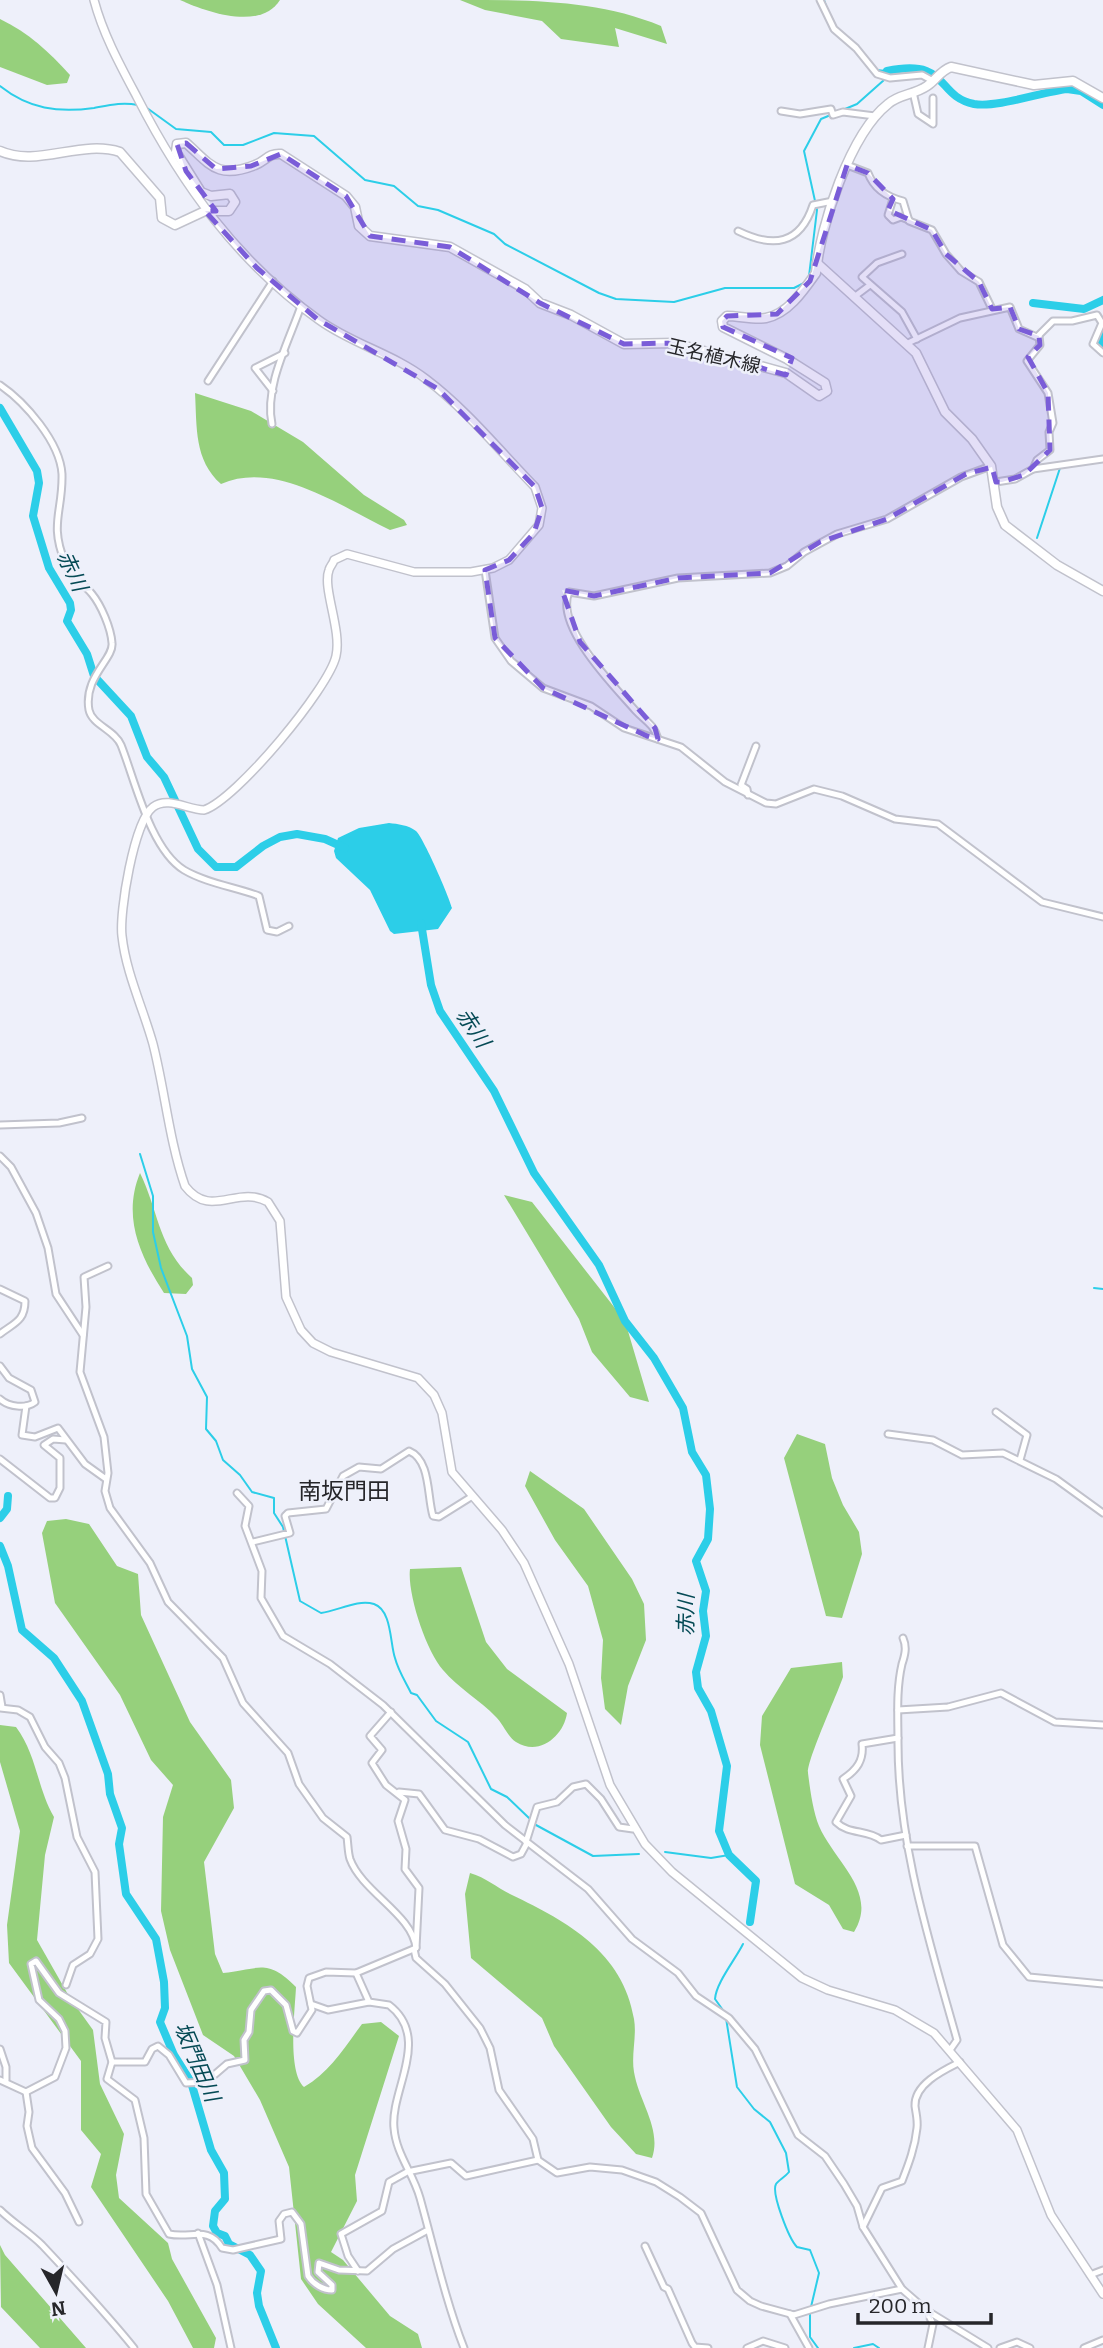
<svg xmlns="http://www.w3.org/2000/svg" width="1103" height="2348" viewBox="0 0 1103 2348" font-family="Bitter,'Noto Sans JP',serif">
  <rect width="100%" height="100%" fill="#eef0fa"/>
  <g fill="#96d07c">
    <path d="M180,0h100c-19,31 -74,12 -100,0z"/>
    <path d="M460,0c70,0 138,0 201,26l6,18 -52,-16 4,19 -58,-8 -19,-18 -57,-11z"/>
    <path d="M0,19c29,14 48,32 70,56l-3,8 -20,2 -47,-18z"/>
    <path d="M195,393l56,18 52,31 61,53 40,25 3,5 -17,5c-49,-23 -114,-70 -169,-46 -27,-24 -24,-57 -26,-91z"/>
    <path d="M140,1173c19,39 18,74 52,105l1,7 -7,9 -22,-1c-24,-37 -42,-76 -24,-120z"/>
    <polygon points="504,1195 532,1202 625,1321 649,1402 630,1397 592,1352 579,1319"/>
    <polygon points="797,1434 825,1444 832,1478 843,1505 859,1532 862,1554 842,1618 826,1616 784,1458"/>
    <polygon points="530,1471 584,1509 632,1579 644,1604 646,1640 628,1686 621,1725 605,1709 601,1678 603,1640 588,1586 555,1540 525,1486"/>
    <path d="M66,1519l23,5 28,42 21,8 3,41 49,107 41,58 3,28 -30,54 11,92 8,19c37,-4 44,-15 73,14 -1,23 -9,84 8,100 26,-15 40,-39 58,-63l19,-2 18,14 -44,139 2,26 -26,51 12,8 47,56 28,18 4,14h-56l-48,-44 -17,-25 -12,-112 -29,-67 -26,-44 -31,-21 -33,-85 -9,-39 2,-94 10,-32 -22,-25 -31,-65 -65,-92 -13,-70 5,-12z"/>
    <path d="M461,1567l25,75 21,27 60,44c-3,22 -27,44 -51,29 -8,-5 -13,-18 -20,-25 -16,-17 -38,-29 -53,-47 -17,-19 -36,-77 -33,-101z"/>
    <path d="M842,1662l1,15c-6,18 -36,83 -35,96 2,16 5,39 11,53 15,35 60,66 35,106l-11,-3 -14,-24 -34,-21 -35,-139 2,-29 29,-48z"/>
    <path d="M0,1725l16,2c21,28 21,61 38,90l-9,38 -8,85 33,58 23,32 7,54 24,50 -8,41 3,23 49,45 4,16 44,79 -2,10h-21l-25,-47 -77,-114 10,-33 -20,-24v-69l-72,-98 -2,-38 13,-94 -20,-69z"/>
    <path d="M470,1873c17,5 27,15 42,22 56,27 111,57 122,124 3,17 -3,36 0,53 5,30 28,57 18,86l-16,-4 -25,-27 -57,-81 -12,-28 -71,-60 -6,-64z"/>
    <polygon points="0,2245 5,2255 86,2348 40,2348 1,2307"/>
  </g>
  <path fill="#2ccee8" d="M389,823c9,1 19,2 27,8 7,6 33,65 36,77l-14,21 -44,5 -4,-3 -20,-41 -34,-32 -2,-7 4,-13 21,-10z"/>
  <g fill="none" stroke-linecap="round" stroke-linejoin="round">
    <g stroke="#2ccee8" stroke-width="2">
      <polyline points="824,0 826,6"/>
      <polyline points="848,38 862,51"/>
      <polyline points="876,70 887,71 887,75"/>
      <path d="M0,86c29,23 58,27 94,22 16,-3 28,-6 44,-3"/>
      <polyline points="147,108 176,129 211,132 224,145 243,145 274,133 314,136 365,180 394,186 418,206 438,210 494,234 505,244 599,293 616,299 674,302 725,288 794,288 804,283"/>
      <polyline points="809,276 817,210 804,151 821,119 857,104 884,80"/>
      <polyline points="1037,538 1060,468 1076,465"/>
      <path d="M140,1154l13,42v36l8,36 26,68 5,33 15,28 -1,32 10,12 7,19 17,15 12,17 22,6v15l9,14 17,74 21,12c17,-2 36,-14 53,-9 18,6 16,40 21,54 3,12 10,23 16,35l6,2 19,26 32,21 23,47 16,8 23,22"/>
      <polyline points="1094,1288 1103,1289"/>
      <polyline points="536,1825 593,1856 639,1854"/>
      <polyline points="665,1852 711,1858 729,1855"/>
      <path d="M725,2013l-10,-14c1,-16 20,-39 28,-55"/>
      <path d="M726,2018l11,69 17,22 16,13 16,31 3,19c-4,5 -10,8 -13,12 -5,9 13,55 21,63l13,3 9,23 -8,34"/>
      <polyline points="810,2312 810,2337 818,2348"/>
      <polyline points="854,2348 873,2344 879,2348"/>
    </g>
    <g stroke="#2ccee8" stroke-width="8">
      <path d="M887,71c63,-13 48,25 87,33 23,4 68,-12 93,-15l14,2 22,14"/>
      <polyline points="1033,303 1084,309 1103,300"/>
      <polyline points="1103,332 1100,340 1103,345"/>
      <polyline points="0,408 37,471 39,483 33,516 49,568 70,603 71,610 67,621 87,654 94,676 131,716 147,757 164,777 198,849 216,867 236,867 263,846 280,837 297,834 325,839 345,848"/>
      <polyline points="421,923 431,985 440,1011 494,1091 534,1173 599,1265 625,1321 654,1358 683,1408 692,1452 706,1475 710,1509 708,1539 696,1561 706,1591 703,1611 706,1636 696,1672 698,1688 711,1711 727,1766 719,1831 729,1855 756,1881 750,1922"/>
      <polyline points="0,1518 7,1509 8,1496"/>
      <polyline points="0,1546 8,1566 22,1630 54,1658 82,1701 108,1774 110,1794 122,1828 119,1844 126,1894 156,1939 164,1982 165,2008 160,2022 174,2055 191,2082 211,2150 224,2173 225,2199 215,2211 213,2226 217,2233 225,2236 229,2244 250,2255 261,2271 257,2293 259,2306 276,2348"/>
    </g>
    <g stroke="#c1c2cc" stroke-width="9">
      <g id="minor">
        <polyline points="820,0 834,29 856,48 877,74 890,78 922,75 933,81"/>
        <polyline points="913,92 918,114 933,124 933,98"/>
        <polyline points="781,111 800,114 831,109 833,115 843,112 875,116"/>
        <path d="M847,165l21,8c6,16 19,24 35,28l6,20 23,9 14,24 15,17 18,11 13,27"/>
        <polyline points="893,199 888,215 893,220 901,217 909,220"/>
        <path d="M738,231c35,17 62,14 75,-26l20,-4"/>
        <polyline points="902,254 877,263 862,277 902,312 917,339"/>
        <polyline points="854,297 870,285"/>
        <polyline points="906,344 960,318 1010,307 1019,329 1037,337 1053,321 1072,321 1097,315 1102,323 1093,344 1103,353"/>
        <polyline points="208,381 273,281"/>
        <path d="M0,385c25,17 60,57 62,89 1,37 -13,50 3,88 6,16 17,20 27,32 9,11 19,34 20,49 2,16 -29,34 -23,67 3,15 26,20 32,35 14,35 29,104 63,125 22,13 51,17 75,26l8,34 10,2 12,-6"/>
        <polyline points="273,391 255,368 285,353"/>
        <path d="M272,424c-8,-37 17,-83 29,-118"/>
        <polyline points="1033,469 1037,460 1050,450 1049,432 1053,423 1048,393 1027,361 1040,345 1039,336"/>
        <polyline points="996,482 1015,479 1033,469 1103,459"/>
        <polyline points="485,570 495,638 511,661 543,688 591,706 624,728 681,747 725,782 766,803 776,804 814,789 842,796 895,819 938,824 1042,902 1103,917"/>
        <path d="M658,739c-4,-15 -13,-18 -23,-29 -20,-23 -81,-84 -66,-118l25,4 84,-18 92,-5 17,-7 17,-14 33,-18 50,-15 74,-42 30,-11"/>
        <polyline points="748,795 747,789 741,785 756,746"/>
        <polyline points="0,1125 59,1123 82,1118"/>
        <polyline points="0,1156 11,1167 36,1213 48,1248 56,1294 83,1335"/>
        <path d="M108,1266l-24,11 2,30 -6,65 24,65 4,36 -3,18 5,17 40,55 18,39 55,56 20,45 45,50 11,31 24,34 24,19c1,7 1,16 3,22 12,33 63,56 66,89"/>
        <path d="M0,1289l25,12c0,20 -11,22 -25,33"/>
        <path d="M0,1366l9,12 22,12 4,12c-9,7 -26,5 -35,-3"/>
        <polyline points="26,1406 22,1435 35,1437 58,1428 85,1464 106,1479"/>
        <polyline points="996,1412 1027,1435 1020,1460"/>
        <polyline points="888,1434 933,1440 962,1455 1003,1453 1056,1479 1103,1513"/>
        <polyline points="0,1459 50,1498 55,1498 60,1488 60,1458 44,1445 53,1439 66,1440"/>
        <polyline points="237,1493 249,1506 245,1526 262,1571 261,1598 283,1636 330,1664 383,1705 505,1825 588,1889 632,1939 678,1973 696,1996 729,2018 755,2049 798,2135 825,2156 844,2184 857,2206 863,2227 902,2289 926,2310 988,2348"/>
        <path d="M253,1542l37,-9 -5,-17 3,-3 38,-4 17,-33 16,-9 22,2 28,-18c22,9 18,46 24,65l6,1 32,-20"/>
        <path d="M903,1638c4,9 2,17 -1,26 -6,26 -4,52 -4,79 0,102 32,200 59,297l-7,10"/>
        <polyline points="0,1695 2,1707"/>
        <polyline points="0,1708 18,1710 30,1717 45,1747 59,1763 65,1778 77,1837 95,1872 98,1939 90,1954 73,1965 66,1985"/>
        <polyline points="898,1710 948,1707 1001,1693 1055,1722 1103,1725"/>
        <path d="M898,1738l-36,6c2,16 -5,26 -19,35l8,17 -15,26c13,13 31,7 45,18l25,-5"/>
        <polyline points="399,1792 419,1794 445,1830 479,1839 513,1857 521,1854 527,1843"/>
        <polyline points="526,1842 537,1807 557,1802 573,1787 586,1784 601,1799 619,1827 633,1829"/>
        <polyline points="907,1846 975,1846 1003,1945 1029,1977 1103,1984"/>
        <polyline points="414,1949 416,1958 445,1984 480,2028 490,2048 499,2090 533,2139 538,2160"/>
        <path d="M356,1973l13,29 20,3c43,33 1,85 5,123 2,26 19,45 26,70 14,50 25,101 44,150"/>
        <polyline points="311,2004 328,2010 369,2002"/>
        <polyline points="0,2049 6,2067 6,2080"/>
        <polyline points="112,2062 145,2062 152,2049 158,2046 169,2055 186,2083 206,2082 227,2064 245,2060 244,2040 249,2032 251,2010 264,1991 271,1990 286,2005 293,2031 297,2033 312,2010 307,1986 309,1978 326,1972 356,1973 416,1948 419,1888 405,1869 406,1849 398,1821 405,1800 386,1785 372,1763 382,1750 370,1736 391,1712"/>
        <polyline points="0,2080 26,2092"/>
        <path d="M26,2092l29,-15 11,-29 -1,-17 -6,-12 -20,-19 -8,-36 5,-3 23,32 47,29 -1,16 7,24 -5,17 28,21 9,38 2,56 23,40c22,5 39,-9 53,14l11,2 48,-11 -2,-18 5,-7 8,-2 9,12 7,52c5,8 15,14 24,14v-5l-14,-13 1,-9 20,7 28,1 26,-22 33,-18"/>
        <polyline points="26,2092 29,2112 27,2126 32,2148 65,2193 79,2222"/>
        <path d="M0,2210c13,13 29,22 42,35 32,34 63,67 92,103"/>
        <path d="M863,2227l19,-39 20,-7c7,-18 13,-34 15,-53 1,-8 -1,-14 -2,-22 -1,-22 29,-36 45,-44"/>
        <polyline points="198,2233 217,2285 231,2348"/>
        <polyline points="645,2246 664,2287 668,2289 692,2343 695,2347 708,2348"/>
        <polyline points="358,2271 348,2256 341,2234 382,2211 389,2182 407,2172 451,2163 466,2176 538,2160 557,2173 590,2167 622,2170 656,2182 680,2197 701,2213 737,2290 750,2301 761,2306 794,2315 829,2304 902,2289"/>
        <polyline points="1090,2275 1103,2270"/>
        <polyline points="926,2310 933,2324 928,2348"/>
        <polyline points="790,2314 809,2348"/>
        <polyline points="747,2348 763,2341 785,2348"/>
        <polyline points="1000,2348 1017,2342 1030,2348"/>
        <polyline points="1084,2348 1103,2340"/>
      </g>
    </g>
    <g stroke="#c1c2cc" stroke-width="10">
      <path id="tertiary" d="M94,0c9,34 26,65 43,97 45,88 101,165 182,223 33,24 75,34 107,59 40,30 74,72 109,108l7,21 -3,17 -30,35 -16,8 -22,4h-57l-67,-18 -13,6c-1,4 -4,6 -5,10 -7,18 13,60 7,86 -7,32 -100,144 -132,154 -16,0 -36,-14 -51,-3 -19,14 -34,106 -31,129 4,37 21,72 31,108 12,47 16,96 32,142 26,34 52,-2 83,16l12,19 6,76 15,33 12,13 18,9 87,26 16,17 8,18 10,59 50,58 22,33 45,101 41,121 35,59 27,28 130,106 26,12 67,20 39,23 83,97 34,85 52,79"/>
    </g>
    <g stroke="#c1c2cc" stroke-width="11">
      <g id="secondary">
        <path d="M0,151c37,17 81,-12 120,1l40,46 2,20 13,7 30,-14h24l6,-9 -5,-8 -19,2 -10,-4 -25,-40 1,-8 9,-1c24,21 31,37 69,22 11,-4 13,-12 26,-11l65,42 9,11 4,19 11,10 80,11 75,42 15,14 31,12 53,29 50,-1 75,20 37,10 33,23 8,-5 -2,-8 -38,-24 -64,-32 -1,-6 5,-5c12,0 27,4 39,2 22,-4 38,-28 50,-45 4,-47 34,-139 72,-169 11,-10 26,-9 39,-18 9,-6 13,-15 24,-19l83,18 39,-4 30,17"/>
        <polyline points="817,263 916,353 945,412 972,439 991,466 997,507 1005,525 1057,565 1103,591"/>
      </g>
    </g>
    <use href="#minor" stroke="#fff" stroke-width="5"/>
    <use href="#tertiary" stroke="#fff" stroke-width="7"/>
    <use href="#secondary" stroke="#fff" stroke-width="8"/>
  </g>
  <path fill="#7a5dd8" fill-opacity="0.2" stroke="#7a5dd8" stroke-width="5" stroke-dasharray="14 9" stroke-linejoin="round" d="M186,143l30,26 35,-3 30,-12 65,42 24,40 80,11 90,56 84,41 50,-1 112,32 6,-17 -69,-31 -1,-6 5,-5 50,-2 33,-33 37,-116 21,8 25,26 -5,11 44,20 14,24 33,28 13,27 18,-2 9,22 20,7 1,9 -12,12 20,36 2,57 -26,25 -22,7h-6l-4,-15 -26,7 -79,45 -67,23 -50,31 -92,5 -84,18 -32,-6 18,52 75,86 3,11 -11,-3 -104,-48 -48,-50 -10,-68 24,-10 25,-27 8,-25 -7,-21 -97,-98 -121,-70 -60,-51 -52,-57h11l-30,-40 -9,-27z"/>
  <g text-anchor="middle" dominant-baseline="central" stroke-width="5" stroke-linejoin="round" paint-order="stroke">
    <g font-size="19" fill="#26262a" stroke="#eef0fa">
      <text transform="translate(714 356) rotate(13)">玉名植木線</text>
    </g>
    <g font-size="21" font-style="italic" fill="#054a55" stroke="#eef0fa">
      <text transform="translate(72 571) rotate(65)">赤川</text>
      <text transform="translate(473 1028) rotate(56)">赤川</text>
      <text transform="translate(686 1615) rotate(-89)">赤川</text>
      <text transform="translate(197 2062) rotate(67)">坂門田川</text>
    </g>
    <g font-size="23" fill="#26262a" stroke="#eef0fa">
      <text x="344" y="1491">南坂門田</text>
    </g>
  </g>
  <g transform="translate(56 2292) rotate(172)" stroke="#eef0fa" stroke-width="5" paint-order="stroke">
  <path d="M0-5L12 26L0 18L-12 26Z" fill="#26262a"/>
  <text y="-10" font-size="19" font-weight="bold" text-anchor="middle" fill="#26262a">N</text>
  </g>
  <path d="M858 2313v10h133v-10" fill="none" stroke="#26262a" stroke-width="3.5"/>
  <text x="869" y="2313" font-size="21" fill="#26262a" stroke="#eef0fa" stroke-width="5" paint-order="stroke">200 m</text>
</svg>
